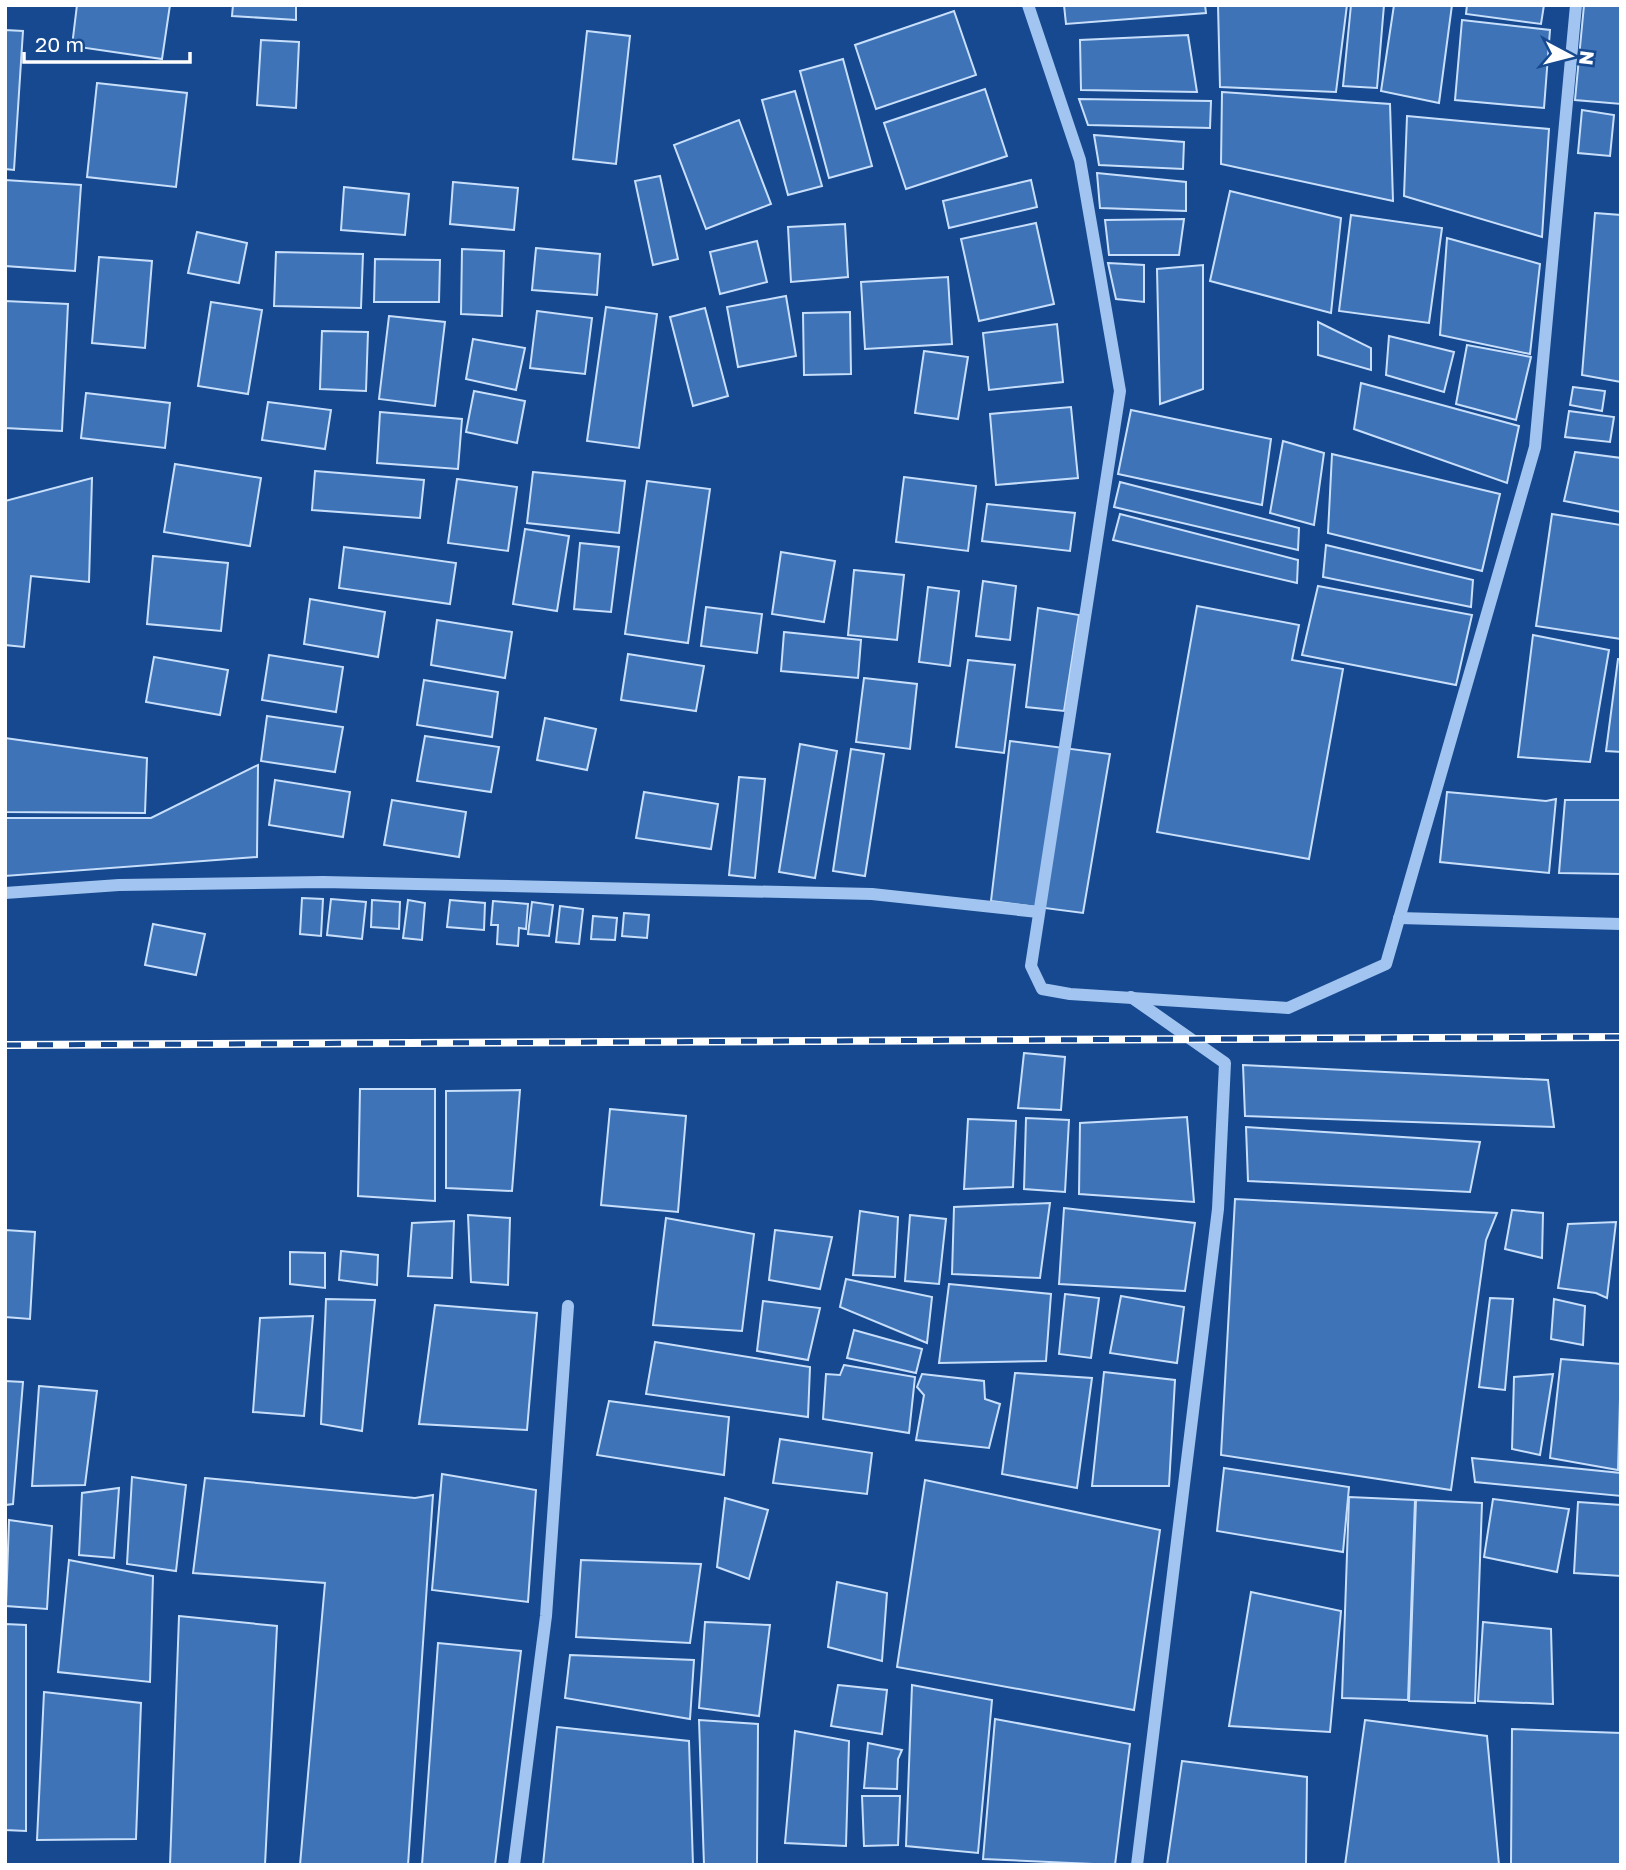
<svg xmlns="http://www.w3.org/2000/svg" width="1626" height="1870" viewBox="0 0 1626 1870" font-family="'Golos Text',sans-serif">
  <rect width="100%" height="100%" fill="#16498f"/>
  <g fill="#3e73b7" stroke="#c8dffb" stroke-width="2">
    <polygon points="77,5 170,5 162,59 72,46"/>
    <polygon points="233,5 296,5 296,20 232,16"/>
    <polygon points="1064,5 1205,5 1206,13 1066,24"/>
    <polygon points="1218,5 1347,5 1336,92 1220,87"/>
    <polygon points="1351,5 1384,5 1377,88 1343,86"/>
    <polygon points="1394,5 1452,5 1439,103 1381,91"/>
    <polygon points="1467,5 1544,5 1541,24 1466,14"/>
    <polygon points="1584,5 1621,5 1621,104 1575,100"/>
    <polygon points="954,11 976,75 876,109 855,45"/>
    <polygon points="1462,20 1550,30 1544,108 1455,100"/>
    <polygon points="5,30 23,31 14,170 5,169"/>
    <polygon points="587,31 630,36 616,164 573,159"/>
    <polygon points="1188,35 1197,92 1081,90 1080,40"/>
    <polygon points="261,40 299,42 296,108 257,105"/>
    <polygon points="843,59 872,166 829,178 800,71"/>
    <polygon points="97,83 187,93 176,187 87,177"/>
    <polygon points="985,89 1007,156 906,189 884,123"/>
    <polygon points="795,91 822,186 788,195 762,100"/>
    <polygon points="1222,92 1390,104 1393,201 1221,164"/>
    <polygon points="1079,99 1211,101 1210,128 1088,125"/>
    <polygon points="1582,110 1614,115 1610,156 1578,153"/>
    <polygon points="1407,116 1549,129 1542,237 1404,196"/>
    <polygon points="739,120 771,204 706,229 674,145"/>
    <polygon points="1094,135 1184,142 1183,169 1099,165"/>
    <polygon points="1097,173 1186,182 1186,211 1100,208"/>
    <polygon points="660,176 678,259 653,265 635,181"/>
    <polygon points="5,180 81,185 75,271 5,266"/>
    <polygon points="1031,180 1037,207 949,228 943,201"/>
    <polygon points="453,182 518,188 514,230 450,224"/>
    <polygon points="344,187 409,194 405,235 341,230"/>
    <polygon points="1230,191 1341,218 1331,313 1210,281"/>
    <polygon points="1595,213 1621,215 1621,382 1582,375"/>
    <polygon points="1351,215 1442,228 1429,323 1339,311"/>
    <polygon points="1184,219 1179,255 1109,255 1105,220"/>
    <polygon points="1036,223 1054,304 979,321 961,239"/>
    <polygon points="845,224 848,277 791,282 788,227"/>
    <polygon points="197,232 247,243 239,283 188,273"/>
    <polygon points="1447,238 1540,264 1530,354 1440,335"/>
    <polygon points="757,241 767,282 720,294 710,252"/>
    <polygon points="536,248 600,254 597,295 532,290"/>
    <polygon points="462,249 504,251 502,316 461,314"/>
    <polygon points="276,252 363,254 361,308 274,306"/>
    <polygon points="99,257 152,261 145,348 92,343"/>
    <polygon points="375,259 440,260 439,302 374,302"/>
    <polygon points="1108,263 1144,265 1144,302 1116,299"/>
    <polygon points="1203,265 1203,389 1160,404 1157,269"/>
    <polygon points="948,277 952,344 865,349 861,282"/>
    <polygon points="786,296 796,356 738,367 727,307"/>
    <polygon points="5,301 68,304 62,431 5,428"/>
    <polygon points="211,302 262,310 248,394 198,386"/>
    <polygon points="606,307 657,314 639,448 587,441"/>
    <polygon points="705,308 728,396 693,406 670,317"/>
    <polygon points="537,311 592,318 585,374 530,368"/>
    <polygon points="850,312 851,374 804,375 803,313"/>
    <polygon points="389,316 445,322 435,406 379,399"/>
    <polygon points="1318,322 1371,348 1371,370 1318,355"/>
    <polygon points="1057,324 1063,382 989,390 983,333"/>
    <polygon points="322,331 368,332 366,391 320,389"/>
    <polygon points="1389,336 1454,352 1444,392 1386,375"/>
    <polygon points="473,339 525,348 516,390 466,379"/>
    <polygon points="1467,345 1531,357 1516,420 1456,404"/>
    <polygon points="924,351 968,357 958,419 915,413"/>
    <polygon points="1361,383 1519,426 1507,483 1354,429"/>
    <polygon points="1573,387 1605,391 1602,411 1570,405"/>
    <polygon points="474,391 525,401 517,443 466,432"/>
    <polygon points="86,393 170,403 165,448 81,438"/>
    <polygon points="268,402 331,410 325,449 262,440"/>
    <polygon points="1071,407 1078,478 996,485 990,414"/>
    <polygon points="1131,410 1271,439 1262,505 1118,474"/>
    <polygon points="1569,411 1614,417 1610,442 1565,437"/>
    <polygon points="380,412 462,419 458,469 377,463"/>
    <polygon points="1283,441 1324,453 1314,525 1270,513"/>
    <polygon points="1575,452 1621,458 1621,512 1564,501"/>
    <polygon points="1332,454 1500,494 1482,571 1328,533"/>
    <polygon points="175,464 261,478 250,546 164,532"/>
    <polygon points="315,471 424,480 420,518 312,510"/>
    <polygon points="533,472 625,481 619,533 527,523"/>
    <polygon points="904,477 976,486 968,551 896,542"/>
    <polygon points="92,478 89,582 31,576 24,647 5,645 5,501"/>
    <polygon points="457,479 517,487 508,551 448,543"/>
    <polygon points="647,481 710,489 688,643 625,634"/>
    <polygon points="1120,482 1299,528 1298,550 1114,507"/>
    <polygon points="987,504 1075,513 1070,551 982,541"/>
    <polygon points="1120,514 1298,560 1297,583 1113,540"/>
    <polygon points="1552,514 1621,525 1621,639 1536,626"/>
    <polygon points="525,529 569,536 557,611 513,604"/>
    <polygon points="580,543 619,547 611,612 574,609"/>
    <polygon points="1326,545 1473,580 1471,607 1323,577"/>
    <polygon points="344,547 456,563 450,604 339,588"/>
    <polygon points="781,552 835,561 824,622 772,614"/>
    <polygon points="153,556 228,563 221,631 147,624"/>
    <polygon points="854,570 904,575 897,640 848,635"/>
    <polygon points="983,581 1016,586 1010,640 976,636"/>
    <polygon points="1318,586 1472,615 1456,685 1302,655"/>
    <polygon points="928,587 959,591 950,666 919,662"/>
    <polygon points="310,599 385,612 378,657 304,644"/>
    <polygon points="1197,606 1299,625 1292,660 1343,669 1309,859 1157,832"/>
    <polygon points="706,607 762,614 757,653 701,646"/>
    <polygon points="1038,608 1079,615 1064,711 1026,707"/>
    <polygon points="437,620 512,632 505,678 431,665"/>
    <polygon points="784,632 861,640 858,678 781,671"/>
    <polygon points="1533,635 1609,650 1590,762 1518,757"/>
    <polygon points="628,654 704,666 696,711 621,700"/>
    <polygon points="269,655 343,667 336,712 262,700"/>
    <polygon points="154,657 228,670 220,715 146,702"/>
    <polygon points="1618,659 1621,659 1621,752 1606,751"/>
    <polygon points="968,660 1015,665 1004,753 956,747"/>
    <polygon points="864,678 917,684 910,749 856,742"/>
    <polygon points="424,680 498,692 492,737 417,725"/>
    <polygon points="267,716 343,727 335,772 261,761"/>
    <polygon points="545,718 596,729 587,770 537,760"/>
    <polygon points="425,736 499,747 491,792 417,781"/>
    <polygon points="5,738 147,758 145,813 5,812"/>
    <polygon points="1010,741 1110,754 1083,913 991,901"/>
    <polygon points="800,744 837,751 815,878 779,872"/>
    <polygon points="851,749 884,754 865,876 833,871"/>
    <polygon points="258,765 257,857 5,876 5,818 151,818"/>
    <polygon points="739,777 765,779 755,878 729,875"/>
    <polygon points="275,780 350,792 343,837 269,825"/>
    <polygon points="644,792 718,804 711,849 636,838"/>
    <polygon points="1447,792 1546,801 1556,799 1549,873 1440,862"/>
    <polygon points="392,800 466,812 459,857 384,845"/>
    <polygon points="1565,800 1621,800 1621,874 1559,873"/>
    <polygon points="302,898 323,899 321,936 300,934"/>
    <polygon points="331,899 366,902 362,939 327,935"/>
    <polygon points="372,900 400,902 399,929 371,927"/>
    <polygon points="408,900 425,903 422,940 403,938"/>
    <polygon points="450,900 485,903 484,930 447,927"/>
    <polygon points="493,901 528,904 526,929 519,928 518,946 497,944 498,925 491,925"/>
    <polygon points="532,902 553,905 549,936 528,934"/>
    <polygon points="560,906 583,909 579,944 556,942"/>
    <polygon points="624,913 649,915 647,938 622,936"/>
    <polygon points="593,916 617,918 615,940 591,939"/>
    <polygon points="153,924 205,934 196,975 145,965"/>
    <polygon points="1024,1053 1065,1057 1061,1110 1018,1108"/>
    <polygon points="1243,1065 1548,1080 1554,1127 1245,1116"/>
    <polygon points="360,1089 435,1089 435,1201 358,1196"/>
    <polygon points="520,1090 512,1191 446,1188 446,1091"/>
    <polygon points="610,1109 686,1116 678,1212 601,1205"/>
    <polygon points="1187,1117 1194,1202 1079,1194 1080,1123"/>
    <polygon points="1026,1118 1069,1120 1065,1192 1024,1189"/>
    <polygon points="968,1119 1016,1121 1013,1187 964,1189"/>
    <polygon points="1246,1127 1480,1142 1470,1192 1248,1181"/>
    <polygon points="1235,1199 1497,1213 1486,1240 1451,1490 1221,1455"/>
    <polygon points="1050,1203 1040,1278 952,1274 954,1207"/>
    <polygon points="1064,1208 1195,1223 1185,1291 1059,1284"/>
    <polygon points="1512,1210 1543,1213 1542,1258 1505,1249"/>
    <polygon points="860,1211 898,1217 895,1277 853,1275"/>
    <polygon points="468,1215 510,1218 508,1285 471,1282"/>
    <polygon points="910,1215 946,1219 939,1284 905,1281"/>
    <polygon points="666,1218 754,1234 742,1331 653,1325"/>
    <polygon points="454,1221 452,1278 408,1276 412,1223"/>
    <polygon points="1616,1222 1607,1298 1596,1293 1558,1288 1568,1224"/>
    <polygon points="5,1230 35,1232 30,1319 5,1317"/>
    <polygon points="775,1230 832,1237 820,1289 769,1280"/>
    <polygon points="341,1251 378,1255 377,1285 339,1280"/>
    <polygon points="290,1252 325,1253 325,1288 290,1284"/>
    <polygon points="846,1279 932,1297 927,1343 840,1307"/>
    <polygon points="949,1284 1051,1294 1046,1361 939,1363"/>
    <polygon points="1065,1294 1099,1298 1091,1358 1059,1354"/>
    <polygon points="1121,1296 1184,1307 1177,1363 1110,1353"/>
    <polygon points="1490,1298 1513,1299 1505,1390 1479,1387"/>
    <polygon points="326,1299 375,1300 362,1431 321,1424"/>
    <polygon points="1554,1299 1585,1306 1583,1345 1551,1339"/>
    <polygon points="763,1301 820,1308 808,1360 757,1351"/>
    <polygon points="435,1305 537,1313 527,1430 419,1424"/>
    <polygon points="313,1316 304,1416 253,1412 260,1318"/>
    <polygon points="854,1330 922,1349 916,1373 847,1358"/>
    <polygon points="655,1342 810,1367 808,1417 646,1394"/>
    <polygon points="1561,1359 1621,1364 1618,1470 1550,1458"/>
    <polygon points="844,1365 915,1377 909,1433 823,1419 826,1374 840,1375"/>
    <polygon points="1104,1372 1175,1380 1169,1486 1092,1486"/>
    <polygon points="1015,1373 1092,1378 1077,1488 1002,1474"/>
    <polygon points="922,1374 984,1381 985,1399 1000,1404 989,1448 916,1440 924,1395 917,1387"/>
    <polygon points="1553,1374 1540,1455 1512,1449 1514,1377"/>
    <polygon points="5,1381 23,1382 13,1504 5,1505"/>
    <polygon points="39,1386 97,1391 85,1485 32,1486"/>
    <polygon points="609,1401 729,1417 724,1475 597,1455"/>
    <polygon points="780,1439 872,1453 867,1494 773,1483"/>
    <polygon points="1472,1458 1621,1473 1621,1496 1475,1482"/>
    <polygon points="1224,1468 1349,1487 1343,1552 1217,1531"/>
    <polygon points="442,1474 536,1490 528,1602 432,1590"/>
    <polygon points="132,1477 186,1485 176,1571 127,1564"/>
    <polygon points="205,1478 415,1498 433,1495 408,1865 300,1865 325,1583 193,1573"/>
    <polygon points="925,1480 1160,1530 1134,1710 897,1667"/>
    <polygon points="119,1488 114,1558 79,1555 82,1493"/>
    <polygon points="1349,1497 1415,1500 1408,1700 1342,1698"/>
    <polygon points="725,1498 768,1510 749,1579 717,1567"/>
    <polygon points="1493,1499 1569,1509 1557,1572 1484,1557"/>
    <polygon points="1416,1500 1482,1503 1475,1703 1409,1701"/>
    <polygon points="1578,1502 1621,1505 1621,1576 1574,1573"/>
    <polygon points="9,1520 52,1526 47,1609 6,1606"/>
    <polygon points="69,1560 153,1576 150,1682 58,1672"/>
    <polygon points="581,1560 701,1564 690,1643 576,1637"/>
    <polygon points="837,1582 887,1593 882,1661 828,1647"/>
    <polygon points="1251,1592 1341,1611 1330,1732 1229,1726"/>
    <polygon points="179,1616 277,1626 265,1865 170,1865"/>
    <polygon points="705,1622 770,1625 759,1716 699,1708"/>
    <polygon points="1483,1622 1551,1629 1553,1704 1478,1701"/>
    <polygon points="5,1624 26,1625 26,1831 5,1830"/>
    <polygon points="438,1643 521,1651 495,1865 422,1865"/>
    <polygon points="570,1655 694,1660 690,1719 565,1698"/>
    <polygon points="838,1685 887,1690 882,1734 831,1726"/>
    <polygon points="912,1685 992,1700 978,1853 906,1846"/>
    <polygon points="44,1692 141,1703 136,1839 37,1840"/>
    <polygon points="995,1719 1130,1744 1115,1865 983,1859"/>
    <polygon points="699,1720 758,1724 757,1865 704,1865"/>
    <polygon points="1365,1720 1487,1736 1499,1865 1345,1865"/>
    <polygon points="557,1727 689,1741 693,1865 543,1865"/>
    <polygon points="1512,1729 1621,1733 1621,1865 1511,1865"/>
    <polygon points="795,1731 849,1741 846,1846 785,1843"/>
    <polygon points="868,1743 902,1750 898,1759 897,1789 864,1788"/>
    <polygon points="1182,1761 1307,1777 1306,1865 1167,1865"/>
    <polygon points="862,1796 900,1796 898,1845 864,1846"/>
  </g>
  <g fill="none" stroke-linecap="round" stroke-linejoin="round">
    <g stroke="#a2c4f0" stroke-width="12">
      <polyline points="1028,5 1080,160 1120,391 1031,966 1042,989 1070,994 1288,1008 1386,964 1535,447 1576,5"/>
      <polyline points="5,893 119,885 323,882 872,894 1038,912"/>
      <polyline points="1399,918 1621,924"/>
      <polyline points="1131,997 1225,1063 1218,1209 1137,1865"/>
      <polyline points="514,1865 546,1616 568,1306"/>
    </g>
    <g stroke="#fff" stroke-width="8">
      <polyline id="rail" points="5,1045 1621,1037"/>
    </g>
    <use href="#rail" stroke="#16498f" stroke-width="5" stroke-dasharray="16" stroke-linecap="butt"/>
  </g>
  <rect width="1626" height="1870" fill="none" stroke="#ffffff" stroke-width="14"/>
  <g transform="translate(1570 56) rotate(97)" stroke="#16498f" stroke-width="5" paint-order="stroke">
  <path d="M0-5L12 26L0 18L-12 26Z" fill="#ffffff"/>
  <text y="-10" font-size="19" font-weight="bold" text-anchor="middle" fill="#ffffff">N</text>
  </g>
  <path d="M24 52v10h166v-10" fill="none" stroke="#ffffff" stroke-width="3.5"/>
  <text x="35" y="52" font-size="21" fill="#ffffff" stroke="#16498f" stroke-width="5" paint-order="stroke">20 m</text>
</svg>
